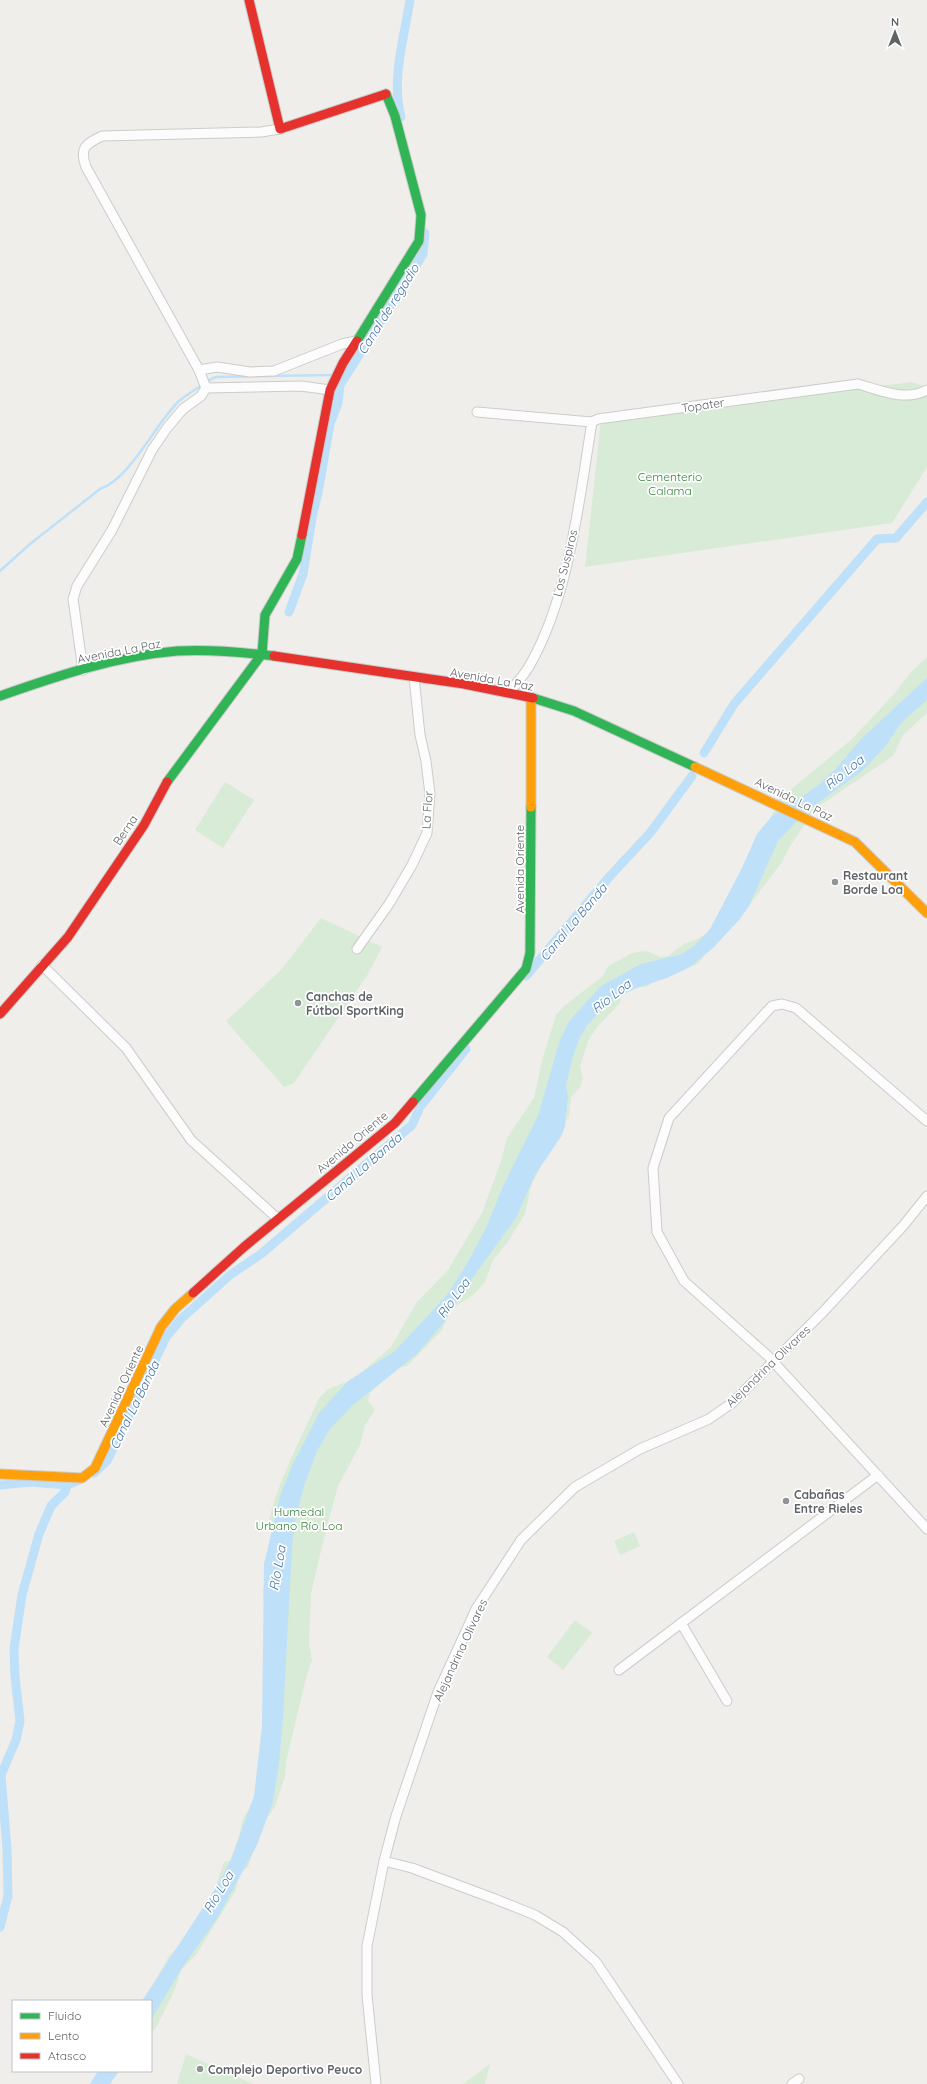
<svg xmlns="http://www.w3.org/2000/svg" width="927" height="2084" viewBox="0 0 927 2084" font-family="Quicksand,sans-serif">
  <rect width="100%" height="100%" fill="#efeeea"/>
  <g fill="#d8ebd6">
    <polygon points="912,382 927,387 927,467 892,523 585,567 601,420"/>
    <path d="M927,657v56l-24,22 -10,21 -77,52 -26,38 -8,16 -47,62 -28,23 -4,11 -7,7 -43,11 -2,8 -6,3 -11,-2 -12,8 -2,10 -22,23 -9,13 -9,27 3,12 -3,9 -9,10 -2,20 -9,10 -29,59 -6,28 -18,29 -14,17 -8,22 -12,13 -22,14 -9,21 -35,36 -11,2 -26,25 -2,8 7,9 -10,15 -5,20 -22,41 -11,40 -16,67 -2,50 3,17 -6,18 -20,84 -1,14 -10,31 -13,18 -14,42 -9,7 -3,16 -40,65 -15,15 -6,19 -18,37 -6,7v-32h-7l25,-45 19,-18 25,-43 11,-33 9,-2 10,-41 10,-17 20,-73 -10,-139 4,-9 7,-47 -6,-8c9,-45 33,-86 51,-128l9,-9 26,-10 37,-32 26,-45 31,-32 34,-57 19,-52 6,-23 27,-40 8,-37 14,-46 8,-9 39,-30 5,-10 24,-13 14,-2 15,6 7,-1 16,-12 11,-4 28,-15 56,-126 72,-59 44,-47 16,-21z"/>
    <polygon points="225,782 254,800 223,848 195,830"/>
    <polygon points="321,918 382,947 368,974 294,1083 284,1087 226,1021 281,970"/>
    <polygon points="634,1532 640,1546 620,1555 614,1541"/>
    <polygon points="575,1620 592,1633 563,1670 547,1657"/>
    <polygon points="186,2054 253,2084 177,2084"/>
    <polygon points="490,2064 485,2084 463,2084"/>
  </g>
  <g fill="#bfe0f9">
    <polygon points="927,678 927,700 902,722 884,748 861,772 808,810 778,841 749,906 739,920 713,948 690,967 667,978 634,989 612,1001 589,1023 581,1035 573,1056 566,1085 568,1096 565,1126 562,1135 535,1175 516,1218 461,1294 445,1321 417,1354 352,1406 330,1429 317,1451 304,1486 296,1518 292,1547 283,1718 279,1764 273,1802 257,1845 218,1917 182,1968 151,2020 151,2001 142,2001 219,1883 231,1859 254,1796 262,1726 264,1564 280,1496 292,1466 319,1413 348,1381 395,1351 447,1295 468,1262 486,1228 504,1184 538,1116 560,1040 570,1020 601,986 641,964 682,954 694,946 710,929 741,870 757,834 772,816 816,787 834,771 862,738"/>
    <polygon points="98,2071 119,2071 110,2084 90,2084"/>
  </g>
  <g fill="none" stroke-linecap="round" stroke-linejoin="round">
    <g stroke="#bfe0f9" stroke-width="2.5">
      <polyline points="207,381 216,377 333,375"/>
      <path d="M0,571l30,-27 70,-55c31,-11 55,-65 79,-88 7,-6 16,-11 23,-16"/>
    </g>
    <g stroke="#bfe0f9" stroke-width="9">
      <path d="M401,117c-10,-37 3,-79 9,-117"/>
      <polyline points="289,612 303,574 312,518 318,493 330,424 338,403 340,385 423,254 425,233"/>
      <polyline points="704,753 734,704 877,539 896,538 927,502"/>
      <polyline points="526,976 610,876 650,833 692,776"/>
      <polyline points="94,1473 107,1461 166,1337 181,1319 230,1275 261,1254 412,1125 420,1107 466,1049"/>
      <polyline points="0,1485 31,1482 67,1485 79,1480"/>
      <polyline points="0,1927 8,1896 7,1849 1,1775 16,1740 20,1721 15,1676 14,1649 22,1595 39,1534 51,1506 65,1492 67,1485"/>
    </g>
    <g stroke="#cbcccc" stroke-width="11">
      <g id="street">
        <polyline points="199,370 217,367 250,372 274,371 342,344 356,341"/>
        <path d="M206,388l-7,-18 -113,-203c-7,-20 0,-23 16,-31l159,-4 19,-3"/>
        <path d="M477,412l115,10 6,-3 260,-35c22,6 47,18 69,6"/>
        <polyline points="83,670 73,599 77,586 112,530 152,450 167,428 183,409 201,396 206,388 301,386 330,390"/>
        <path d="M509,692c8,-9 17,-19 22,-29 39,-70 48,-163 61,-241"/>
        <polyline points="357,949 389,904 412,865 427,833 430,794 426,761 420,735 414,677"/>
        <polyline points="42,965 126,1048 191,1140 278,1219"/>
        <polyline points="927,1121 796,1008 782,1004 772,1006 669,1118 653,1168 657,1232 684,1281 768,1356 927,1529"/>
        <polyline points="681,1623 727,1701"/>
        <polyline points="619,1670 878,1475"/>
        <polyline points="384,1861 412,1868 495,1899 535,1915 563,1932 596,1962 678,2084"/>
        <polyline points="376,2084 367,1995 367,1946 384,1861 396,1816 438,1692 476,1609 521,1540 575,1487 640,1449 709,1419 732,1403 823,1312 903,1226 927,1196"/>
        <polyline points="792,2084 799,2079"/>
      </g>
    </g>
    <g stroke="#cacacb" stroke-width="11">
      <g id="fast">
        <polyline points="357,341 419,241 421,215 395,116 386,94"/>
        <path d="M0,696c57,-20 116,-40 177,-45 32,-2 65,1 97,5"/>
        <polyline points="533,698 574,711 695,767"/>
        <polyline points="167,782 262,654 265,615 297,559 302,535"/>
        <polyline points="413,1102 526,969 530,953 531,807"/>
      </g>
    </g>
    <g stroke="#cacacb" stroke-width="11">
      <g id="slow">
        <polyline points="695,767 855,842 927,913"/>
        <polyline points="531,807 531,698"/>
        <polyline points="0,1474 82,1478 95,1468 161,1327 175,1309 193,1293"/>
      </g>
    </g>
    <g stroke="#cacacb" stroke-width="11">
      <g id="jam">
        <polyline points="249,0 280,129 386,94"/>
        <polyline points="302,535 330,390 343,363 357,341"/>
        <polyline points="274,656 464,684 533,698"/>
        <polyline points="0,1014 68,937 144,825 167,782"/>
        <polyline points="193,1293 244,1247 395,1123 413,1102"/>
      </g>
    </g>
    <use href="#street" stroke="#fdfcfc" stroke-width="9"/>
    <use href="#fast" stroke="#30b455" stroke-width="9"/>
    <use href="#slow" stroke="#ff9f0a" stroke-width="9"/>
    <use href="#jam" stroke="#e5322d" stroke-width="9"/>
  </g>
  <g fill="#919496" stroke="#fff" stroke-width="1.5">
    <circle cx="835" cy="882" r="4"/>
    <circle cx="298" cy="1003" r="4"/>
    <circle cx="786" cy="1501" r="4"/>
    <circle cx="200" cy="2069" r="4"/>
  </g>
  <g text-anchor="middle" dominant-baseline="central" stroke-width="3.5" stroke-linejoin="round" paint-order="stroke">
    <g font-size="12" fill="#5f6368" stroke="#fff">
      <text transform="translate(703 405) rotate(-8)">Topater</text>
      <text transform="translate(565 563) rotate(-76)">Los Suspiros</text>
      <text transform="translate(119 651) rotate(-11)">Avenida La Paz</text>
      <text transform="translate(492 679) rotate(10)">Avenida La Paz</text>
      <text transform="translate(794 799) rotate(26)">Avenida La Paz</text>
      <text transform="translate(427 810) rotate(-86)">La Flor</text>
      <text transform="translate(125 830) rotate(-56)">Berna</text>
      <text transform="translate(519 869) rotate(-90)">Avenida Oriente</text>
      <text transform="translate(352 1142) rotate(-40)">Avenida Oriente</text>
      <text transform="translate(768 1366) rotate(-44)">Alejandrina Olivares</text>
      <text transform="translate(121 1386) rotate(-65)">Avenida Oriente</text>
      <text transform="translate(460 1650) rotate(-65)">Alejandrina Olivares</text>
    </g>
    <g font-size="12" fill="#348238" stroke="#fff">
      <text x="670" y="476">Cementerio<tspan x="670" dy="14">Calama</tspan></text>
      <text x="299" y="1511">Humedal<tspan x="299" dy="14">Urbano Río Loa</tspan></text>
    </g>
    <g font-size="12" font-weight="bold" fill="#5f6368" stroke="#fff" text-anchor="start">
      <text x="843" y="875">Restaurant<tspan x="843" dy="14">Borde Loa</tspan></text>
      <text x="306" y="996">Canchas de<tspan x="306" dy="14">Fútbol SportKing</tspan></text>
      <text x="794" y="1494">Cabañas<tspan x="794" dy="14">Entre Rieles</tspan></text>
      <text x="208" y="2069">Complejo Deportivo Peuco</text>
    </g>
    <g font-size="13" font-style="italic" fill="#4174aa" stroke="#fff">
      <text transform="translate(388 309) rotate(-58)">Canal de regadio</text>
      <text transform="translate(844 772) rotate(-39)">Río Loa</text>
      <text transform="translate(573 922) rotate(-50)">Canal La Banda</text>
      <text transform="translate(611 996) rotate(-38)">Río Loa</text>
      <text transform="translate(363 1167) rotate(-41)">Canal La Banda</text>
      <text transform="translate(453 1298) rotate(-54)">Río Loa</text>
      <text transform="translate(134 1405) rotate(-64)">Canal La Banda</text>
      <text transform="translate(277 1568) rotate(-80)">Río Loa</text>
      <text transform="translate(218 1892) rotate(-59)">Río Loa</text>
    </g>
  </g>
  <rect x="12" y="2000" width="140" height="72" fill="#ffffff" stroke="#bfc1c3"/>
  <rect x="20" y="2013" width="20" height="6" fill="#30b455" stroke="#bfc1c3"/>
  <text x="48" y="2020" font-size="12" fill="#5f6368">Fluido</text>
  <rect x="20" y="2033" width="20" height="6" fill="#ff9f0a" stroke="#bfc1c3"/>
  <text x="48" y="2040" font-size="12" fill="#5f6368">Lento</text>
  <rect x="20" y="2053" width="20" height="6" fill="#e5322d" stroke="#bfc1c3"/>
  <text x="48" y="2060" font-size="12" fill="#5f6368">Atasco</text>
  <g transform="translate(895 32)" stroke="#ffffff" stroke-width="3" paint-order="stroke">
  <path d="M0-3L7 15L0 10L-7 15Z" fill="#5f6368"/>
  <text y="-6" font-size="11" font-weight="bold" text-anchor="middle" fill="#5f6368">N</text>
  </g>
</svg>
